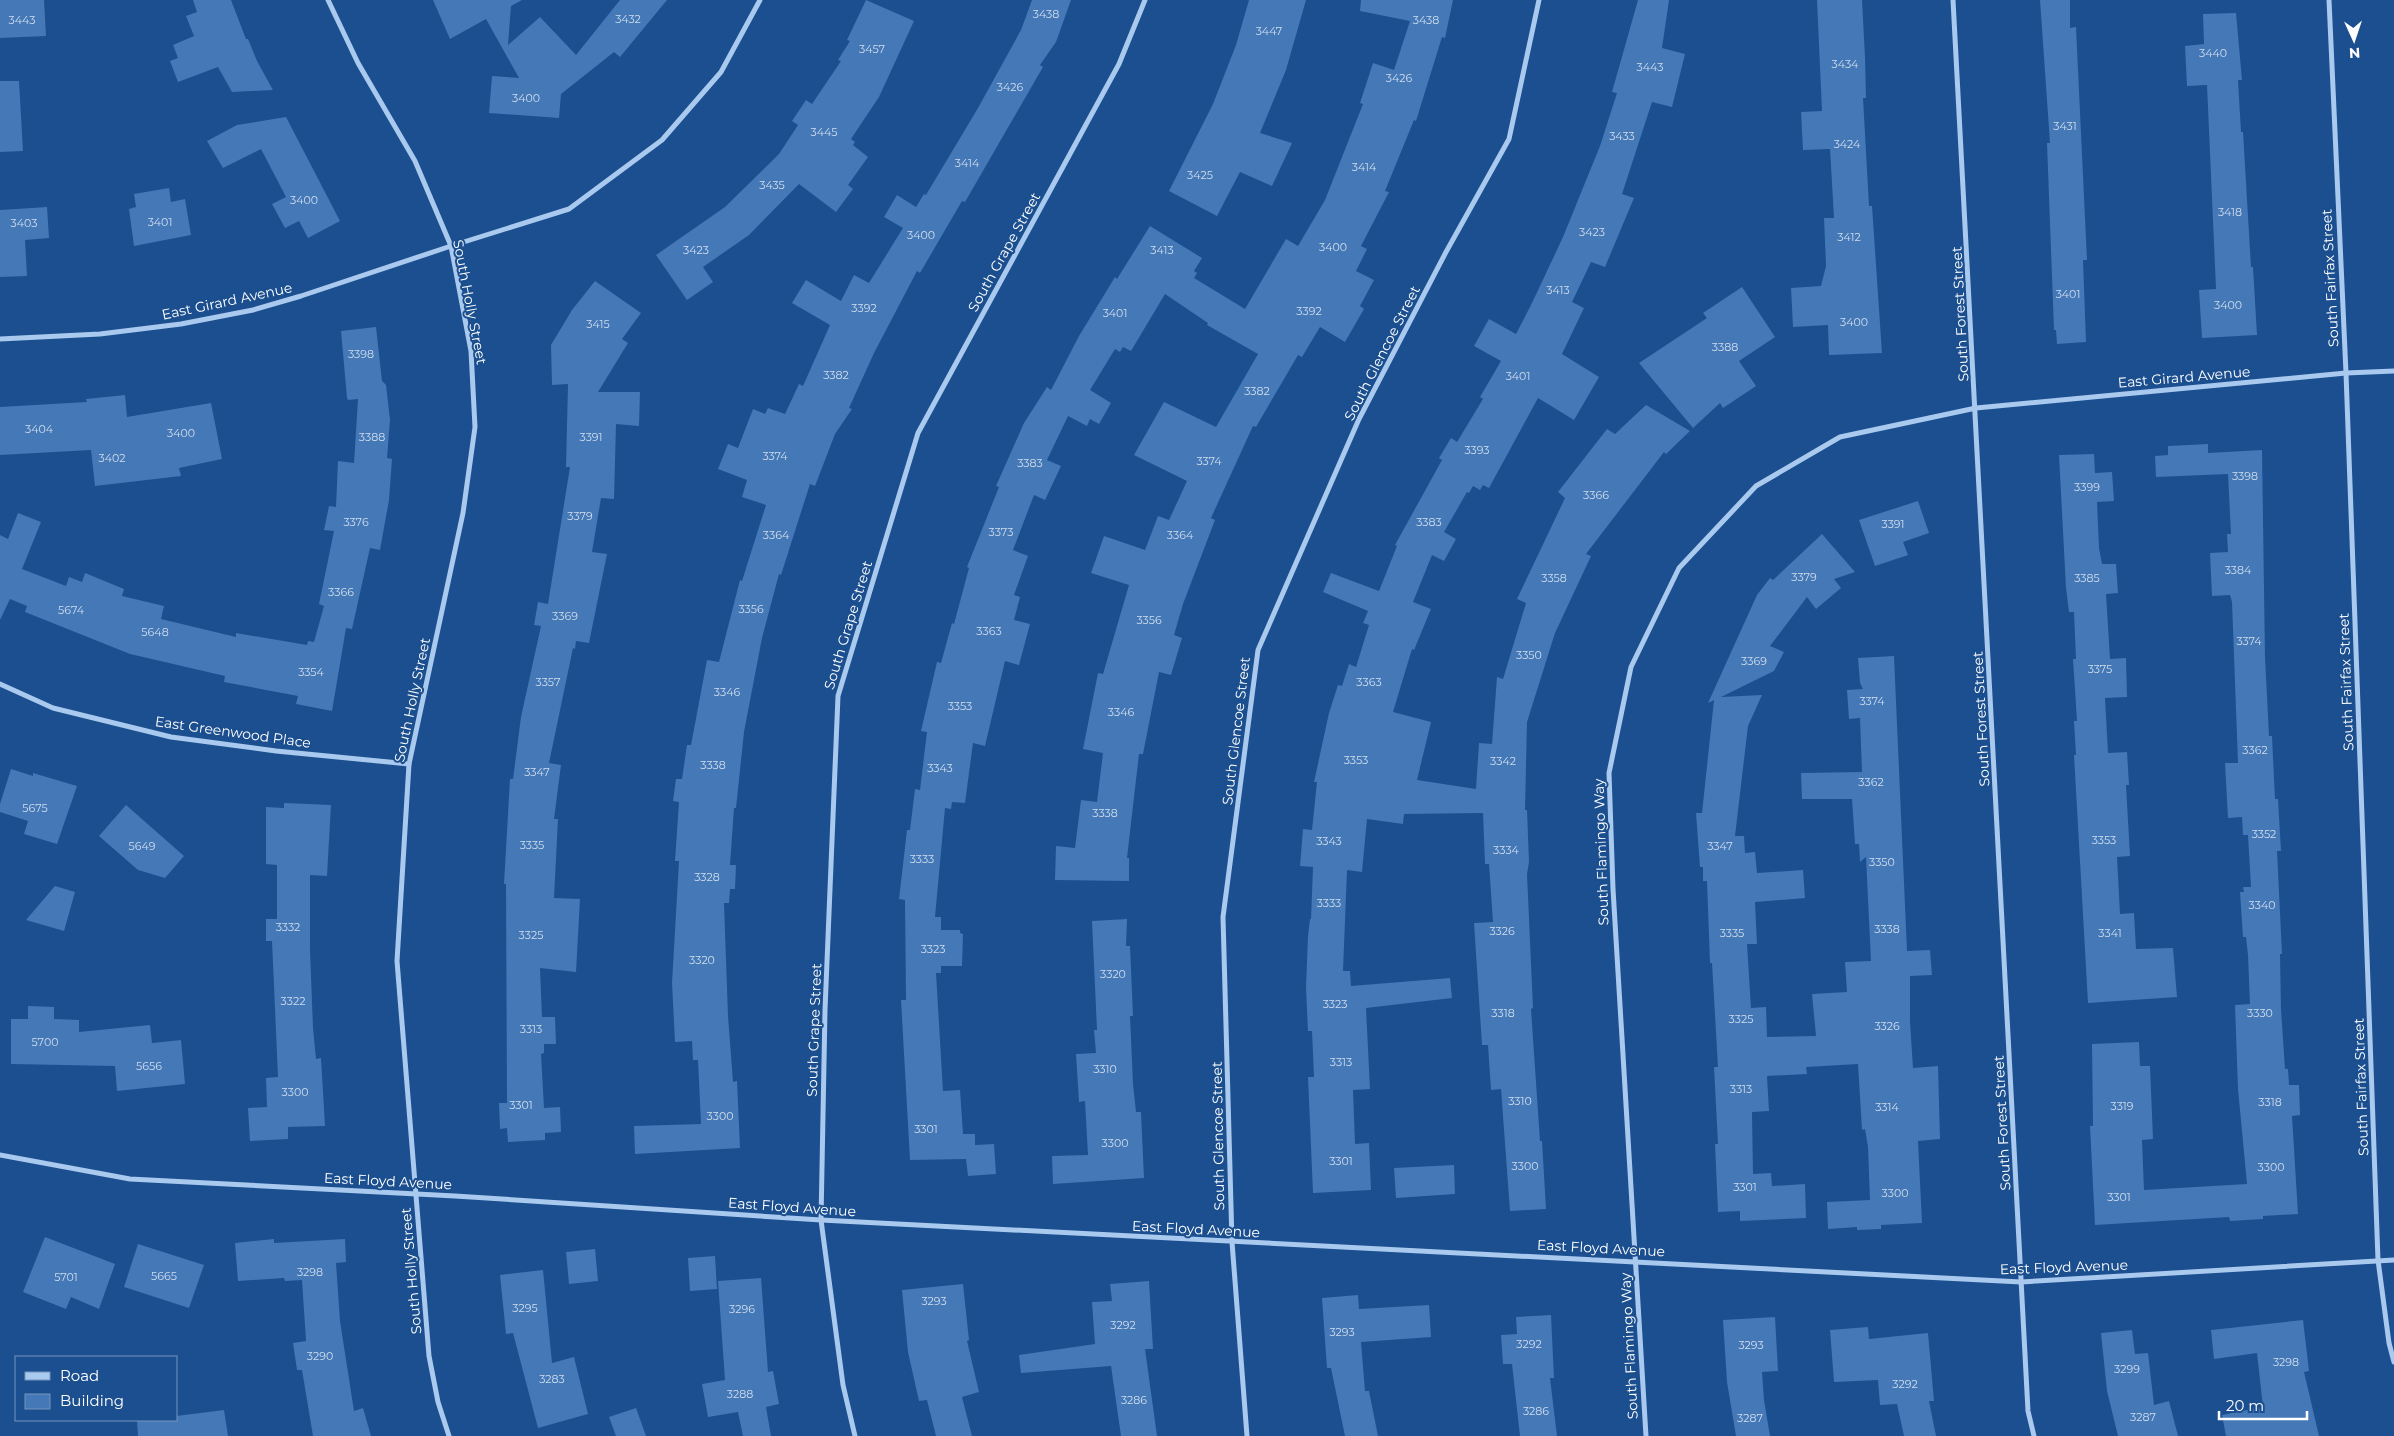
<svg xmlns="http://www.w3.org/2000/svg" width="2394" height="1436" viewBox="0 0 2394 1436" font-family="Montserrat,sans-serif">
  <rect width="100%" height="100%" fill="#1b4f8f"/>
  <g fill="#4478b7">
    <polygon points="0,0 44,0 46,36 0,38"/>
    <polygon points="193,0 231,0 246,39 248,39 257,61 273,90 232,92 218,67 178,82 170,61 178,58 173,45 194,36 186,16 197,12"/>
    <polygon points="433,0 522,0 511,6 508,45 540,17 576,55 620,0 667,0 620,57 614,52 561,94 559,118 489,113 492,76 519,78 486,19 450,39"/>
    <polygon points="866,0 914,21 879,97 851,139 855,142 853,145 868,157 848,185 853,189 836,212 799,184 749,235 703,267 713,282 687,300 656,255 725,207 779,154 798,125 792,121 806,100 812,104 841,61 838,60 850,41 847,40"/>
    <polygon points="1032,0 1071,0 1056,42 1040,65 1043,67 965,202 962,201 920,273 917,271 874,353 849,408 852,409 835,434 815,486 810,484 781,575 779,574 762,638 744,732 736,808 734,808 730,865 736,865 735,889 730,889 729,903 724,903 728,1016 733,1082 737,1081 740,1148 635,1154 634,1126 701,1124 698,1060 693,1060 692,1041 675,1042 672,983 679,861 675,861 679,802 673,801 676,779 682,779 687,745 691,745 707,660 719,662 740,580 742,581 766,505 742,497 747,480 718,469 728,444 738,448 753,409 765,414 768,408 785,414 799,384 803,386 830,325 792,303 806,280 841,301 854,275 869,283 903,228 884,217 897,195 916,207 924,194 926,195 978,108 1021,30"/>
    <polygon points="1249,0 1306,0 1286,70 1260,133 1292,143 1272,186 1240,172 1217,216 1169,191 1213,104 1236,45"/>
    <polygon points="1361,0 1453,0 1445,38 1442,37 1416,121 1414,120 1385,191 1389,192 1361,246 1367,249 1356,271 1374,280 1360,306 1364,309 1345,342 1320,327 1302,357 1298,355 1256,427 1253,426 1211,518 1215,520 1183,604 1174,635 1182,638 1171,675 1159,672 1143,754 1139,754 1127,858 1129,858 1129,881 1055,880 1056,846 1075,848 1081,800 1097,802 1103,753 1083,749 1098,673 1103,674 1129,585 1091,573 1104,536 1145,550 1158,516 1169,520 1187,481 1134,455 1164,402 1216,427 1258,354 1207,325 1208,323 1165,294 1131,351 1123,347 1120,352 1115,349 1090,390 1111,403 1099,424 1090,419 1087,426 1068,416 1047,460 1061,466 1045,500 1034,495 1013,550 1028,556 1014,595 1020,597 1014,620 1030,624 1019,665 1005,661 985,746 973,743 965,803 952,802 951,809 945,808 935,917 941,917 941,930 960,930 960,933 963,934 962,966 941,966 941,973 936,973 943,1091 960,1090 963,1134 975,1134 975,1145 994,1144 996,1174 968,1176 966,1159 910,1160 901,1000 906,1000 905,900 899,899 907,830 910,830 915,789 920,790 927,732 921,731 937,662 941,663 952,623 954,624 969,568 967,567 999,487 996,486 1024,423 1047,387 1051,390 1079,336 1115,277 1117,279 1150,226 1202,258 1194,271 1197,273 1194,278 1245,309 1286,239 1298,246 1325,200 1363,104 1360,103 1373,63 1394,70 1410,21 1360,11"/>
    <polygon points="1638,0 1669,0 1662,48 1685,54 1672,107 1652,102 1622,194 1634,198 1605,267 1591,262 1572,302 1584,308 1562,354 1599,377 1574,420 1538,398 1489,488 1483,485 1480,490 1473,486 1469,493 1467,492 1444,532 1456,539 1444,561 1432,555 1413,602 1431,609 1414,650 1412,649 1393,712 1431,722 1417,780 1476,789 1479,743 1492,744 1497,677 1503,679 1526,603 1517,599 1565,498 1558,492 1607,429 1615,434 1646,405 1690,431 1666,454 1664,452 1586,554 1591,556 1555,633 1527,722 1525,810 1527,810 1529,862 1527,874 1533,1008 1531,1009 1540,1141 1542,1141 1546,1209 1510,1211 1501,1089 1491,1090 1488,1045 1482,1045 1474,923 1493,922 1489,864 1485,864 1483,813 1404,814 1403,824 1367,819 1362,872 1347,870 1343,971 1350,971 1351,986 1450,978 1452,998 1366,1008 1370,1089 1353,1090 1355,1144 1369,1143 1371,1190 1313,1193 1308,1077 1314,1077 1312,1031 1308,1031 1306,988 1308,936 1310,919 1311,919 1313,867 1300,866 1303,829 1312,830 1317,782 1314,782 1329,713 1338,685 1342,686 1349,664 1356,667 1369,625 1363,623 1368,611 1323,592 1331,573 1379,591 1397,546 1395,545 1442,460 1439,458 1451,438 1457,442 1483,399 1480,397 1501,361 1474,346 1489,319 1516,334 1532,303 1563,237 1600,146 1617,93 1612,92"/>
    <polygon points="1817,0 1862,0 1865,57 1866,98 1863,98 1869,206 1872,206 1882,353 1829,355 1828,325 1793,327 1791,288 1821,286 1826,266 1824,218 1834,218 1830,149 1803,150 1801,112 1822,111"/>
    <polygon points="2040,0 2070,0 2070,28 2076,27 2087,260 2083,260 2086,342 2057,344 2056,330 2054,330 2047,143 2050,143"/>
    <polygon points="2236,13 2242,80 2238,80 2241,132 2243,132 2251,267 2253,267 2257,335 2202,338 2199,290 2216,289 2207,85 2187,86 2185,46 2204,44 2203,14"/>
    <polygon points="0,81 19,81 23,151 0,152"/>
    <polygon points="286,117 340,221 308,238 299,221 285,228 272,204 286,197 261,149 223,168 207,141 237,125"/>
    <polygon points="169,188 171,202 185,199 191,235 134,246 129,209 136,207 134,194"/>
    <polygon points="47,207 49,238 25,240 27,276 0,277 0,210"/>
    <polygon points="595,281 641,313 622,339 628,343 598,392 640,392 639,426 616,424 614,499 601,498 592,552 607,554 589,643 576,641 575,649 573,648 549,763 561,765 554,819 558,819 554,898 580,899 576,972 540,968 542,1017 555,1017 556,1044 544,1044 544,1053 541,1054 544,1108 560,1107 561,1132 545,1133 545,1140 508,1142 507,1128 500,1129 499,1103 507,1103 506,884 504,884 510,779 513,779 521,717 541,626 534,625 538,602 548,604 570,467 566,467 568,384 552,385 551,345 572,310"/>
    <polygon points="1742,287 1775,337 1739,361 1756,386 1723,408 1720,403 1693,428 1639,363 1707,318 1703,313"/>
    <polygon points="376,327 382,381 386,385 390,420 387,458 392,459 389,500 380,550 370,548 352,629 346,628 332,711 296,704 298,696 224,682 225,676 130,654 25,612 27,606 10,599 0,620 0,535 8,539 18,513 41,522 22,569 66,586 69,577 82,582 85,573 124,589 122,596 164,606 161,619 236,637 236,633 307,645 308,641 314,642 324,606 319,604 334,531 324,530 329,506 336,507 338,461 354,463 358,399 348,400 347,398 341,331"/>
    <polygon points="125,395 127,417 211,403 222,459 179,468 181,476 95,486 91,450 0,455 0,407 87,402 86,399"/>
    <polygon points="2208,444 2208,453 2262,450 2265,657 2269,736 2272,736 2275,799 2278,799 2281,851 2277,851 2282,954 2280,954 2281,1009 2285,1069 2288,1069 2289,1085 2299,1085 2300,1115 2292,1116 2298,1214 2263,1216 2263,1219 2230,1221 2229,1217 2095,1225 2090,1126 2093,1126 2092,1044 2139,1042 2140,1066 2150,1066 2153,1139 2142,1140 2144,1190 2247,1184 2238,1089 2235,1005 2250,1004 2248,955 2246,937 2243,937 2240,892 2244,892 2243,887 2251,887 2248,835 2243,835 2242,817 2228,818 2225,763 2238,763 2232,602 2230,595 2212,596 2210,553 2228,552 2227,534 2231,534 2228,474 2156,477 2155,456 2168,455 2168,446"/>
    <polygon points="2094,454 2095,473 2112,472 2114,501 2097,502 2099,548 2102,564 2116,564 2118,593 2106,594 2110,659 2126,658 2127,697 2105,698 2108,753 2127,752 2129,785 2126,785 2130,856 2117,857 2120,914 2134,913 2136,949 2173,948 2177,997 2088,1003 2074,755 2076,755 2074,721 2077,721 2073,659 2076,659 2074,612 2069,612 2066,588 2059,455"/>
    <polygon points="1918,501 1929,533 1903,542 1908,555 1875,566 1859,520"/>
    <polygon points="1822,534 1855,572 1834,579 1841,588 1816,609 1807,597 1770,646 1784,652 1774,671 1721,697 1762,695 1748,726 1735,836 1744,836 1745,853 1755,852 1757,873 1803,870 1805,898 1755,902 1757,944 1747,944 1751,1008 1766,1007 1767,1037 1816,1036 1812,994 1847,992 1845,962 1871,961 1866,857 1860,862 1859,844 1855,844 1852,799 1802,799 1801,773 1862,772 1860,718 1849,719 1847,690 1863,689 1860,683 1858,658 1894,656 1907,951 1930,950 1932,975 1910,976 1910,1022 1913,1068 1938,1066 1940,1139 1918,1141 1922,1223 1881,1225 1881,1229 1857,1230 1857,1227 1828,1229 1827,1202 1870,1200 1868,1147 1865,1129 1862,1130 1858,1064 1806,1067 1807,1074 1767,1076 1769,1111 1752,1112 1753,1174 1771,1173 1772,1186 1805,1184 1806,1218 1740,1221 1740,1211 1718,1212 1715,1144 1718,1144 1714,1067 1718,1067 1712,963 1710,963 1707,881 1703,881 1703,867 1700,867 1696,813 1702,813 1714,700 1708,703 1757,595 1770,578 1773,580"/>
    <polygon points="11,769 33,776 33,773 77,786 57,844 24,834 28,821 0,812 0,804"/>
    <polygon points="284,803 331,805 327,876 310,875 310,950 313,1028 316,1059 321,1058 325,1126 288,1127 288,1139 250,1141 248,1108 267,1107 266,1078 278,1077 272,941 266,941 266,919 277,919 277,865 266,864 266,807 284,808"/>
    <polygon points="126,805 184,856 165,878 138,870 99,836"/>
    <polygon points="55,886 75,892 64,931 26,920"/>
    <polygon points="1127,919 1126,946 1130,946 1133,1016 1130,1016 1133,1084 1136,1112 1141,1112 1144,1178 1053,1184 1052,1156 1088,1155 1085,1101 1079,1102 1076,1054 1096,1053 1094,1030 1097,1030 1092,921"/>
    <polygon points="28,1006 54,1007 54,1019 79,1020 79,1032 150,1025 152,1043 181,1040 185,1084 117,1091 115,1066 11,1064 11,1019 28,1019"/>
    <polygon points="1454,1165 1455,1194 1396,1198 1394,1168"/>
    <polygon points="45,1237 115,1264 99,1309 71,1297 66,1309 23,1292"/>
    <polygon points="274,1239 274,1243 345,1239 346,1262 336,1263 340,1321 354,1411 363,1408 371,1436 313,1436 302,1370 297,1370 293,1343 306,1341 302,1280 285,1281 284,1278 238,1281 235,1243"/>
    <polygon points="138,1244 204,1265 189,1308 124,1287"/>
    <polygon points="595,1249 598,1281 569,1284 566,1252"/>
    <polygon points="715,1256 717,1289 690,1291 688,1258"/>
    <polygon points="543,1270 552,1363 574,1357 588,1414 538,1428 513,1333 506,1334 500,1275"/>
    <polygon points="761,1278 768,1372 773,1371 779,1404 766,1407 771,1436 743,1436 738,1412 708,1417 702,1384 725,1380 718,1281"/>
    <polygon points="1149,1281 1153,1349 1145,1349 1157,1436 1121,1436 1111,1366 1021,1373 1019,1355 1095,1344 1092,1302 1112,1301 1110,1284"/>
    <polygon points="963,1284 969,1340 967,1341 979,1392 962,1397 972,1436 936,1436 927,1400 919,1401 908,1352 902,1290"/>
    <polygon points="1358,1295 1359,1309 1429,1305 1431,1337 1361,1342 1365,1391 1369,1391 1378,1436 1345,1436 1331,1368 1327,1368 1322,1298"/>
    <polygon points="1551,1315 1554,1378 1550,1378 1557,1436 1520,1436 1512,1364 1503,1364 1501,1335 1517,1334 1516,1317"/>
    <polygon points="1775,1317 1778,1371 1762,1372 1764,1400 1770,1436 1736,1436 1727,1382 1723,1320"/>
    <polygon points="2303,1320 2309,1371 2304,1372 2319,1436 2226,1436 2222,1415 2263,1407 2257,1353 2214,1359 2211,1330"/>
    <polygon points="1868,1327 1869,1339 1928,1333 1934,1401 1929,1401 1936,1436 1904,1436 1897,1404 1880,1405 1878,1380 1834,1382 1830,1330"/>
    <polygon points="2132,1330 2135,1354 2148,1353 2154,1405 2169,1401 2178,1436 2118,1436 2107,1391 2101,1333"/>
    <polygon points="636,1408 646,1436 616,1436 609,1417"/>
    <polygon points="224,1410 228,1436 138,1436 137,1421 176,1420 176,1416"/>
  </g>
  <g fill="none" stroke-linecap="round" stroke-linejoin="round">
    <g stroke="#a9c9ee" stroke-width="5">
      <polyline points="328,0 358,63 415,161 451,246 471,351 475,427 463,513 409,764 397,961 429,1356 438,1402 449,1436"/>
      <polyline points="1953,0 2028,1411 2034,1436"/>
      <polyline points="2329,0 2346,373 2378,1260 2389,1343 2394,1362"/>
      <polyline points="0,339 100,334 181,324 253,310 301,296 451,246 569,209 662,140 721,72 760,0"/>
      <polyline points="0,684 53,708 171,737 276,751 409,764"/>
      <polyline points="0,1155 130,1179 455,1196 821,1220 2021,1282 2394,1260"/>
      <polyline points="855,1436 843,1385 821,1220 825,1010 838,696 918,433 1119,64 1145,0"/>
      <polyline points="1247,1436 1232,1242 1223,917 1258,650 1359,419 1446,252 1509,139 1539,0"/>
      <polyline points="1646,1436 1613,889 1609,773 1631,667 1679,568 1756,486 1840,437 1976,408 2346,373 2394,371"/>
    </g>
  </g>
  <g text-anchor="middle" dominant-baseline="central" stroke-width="4" stroke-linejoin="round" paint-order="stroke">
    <g font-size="11" fill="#d0dded">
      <text x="1046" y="14">3438</text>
      <text x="628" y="19">3432</text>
      <text x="22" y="20">3443</text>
      <text x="1426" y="20">3438</text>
      <text x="1269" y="31">3447</text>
      <text x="872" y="49">3457</text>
      <text x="2213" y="53">3440</text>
      <text x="1845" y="64">3434</text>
      <text x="1650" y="67">3443</text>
      <text x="1399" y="78">3426</text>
      <text x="1010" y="87">3426</text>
      <text x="526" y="98">3400</text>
      <text x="2065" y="126">3431</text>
      <text x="824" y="132">3445</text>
      <text x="1622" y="136">3433</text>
      <text x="1847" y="144">3424</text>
      <text x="967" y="163">3414</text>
      <text x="1364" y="167">3414</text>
      <text x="1200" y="175">3425</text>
      <text x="772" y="185">3435</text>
      <text x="304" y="200">3400</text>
      <text x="2230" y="212">3418</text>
      <text x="160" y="222">3401</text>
      <text x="24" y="223">3403</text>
      <text x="1592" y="232">3423</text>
      <text x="921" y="235">3400</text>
      <text x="1849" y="237">3412</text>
      <text x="1333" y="247">3400</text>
      <text x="696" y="250">3423</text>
      <text x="1162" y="250">3413</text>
      <text x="1558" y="290">3413</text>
      <text x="2068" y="294">3401</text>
      <text x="2228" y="305">3400</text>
      <text x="864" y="308">3392</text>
      <text x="1309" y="311">3392</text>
      <text x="1115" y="313">3401</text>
      <text x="1854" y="322">3400</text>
      <text x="598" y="324">3415</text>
      <text x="1725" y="347">3388</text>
      <text x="361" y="354">3398</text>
      <text x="836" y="375">3382</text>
      <text x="1518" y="376">3401</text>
      <text x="1257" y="391">3382</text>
      <text x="39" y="429">3404</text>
      <text x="181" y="433">3400</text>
      <text x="372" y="437">3388</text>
      <text x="591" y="437">3391</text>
      <text x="1477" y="450">3393</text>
      <text x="775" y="456">3374</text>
      <text x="112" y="458">3402</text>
      <text x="1209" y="461">3374</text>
      <text x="1030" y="463">3383</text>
      <text x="2245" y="476">3398</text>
      <text x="2087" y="487">3399</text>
      <text x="1596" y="495">3366</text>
      <text x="580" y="516">3379</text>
      <text x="356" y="522">3376</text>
      <text x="1429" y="522">3383</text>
      <text x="1893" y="524">3391</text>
      <text x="1001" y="532">3373</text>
      <text x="776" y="535">3364</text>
      <text x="1180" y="535">3364</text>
      <text x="2238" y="570">3384</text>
      <text x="1804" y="577">3379</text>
      <text x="1554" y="578">3358</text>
      <text x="2087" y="578">3385</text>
      <text x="341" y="592">3366</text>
      <text x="751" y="609">3356</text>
      <text x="71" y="610">5674</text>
      <text x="565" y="616">3369</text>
      <text x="1149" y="620">3356</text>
      <text x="989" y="631">3363</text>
      <text x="155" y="632">5648</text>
      <text x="2249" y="641">3374</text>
      <text x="1529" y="655">3350</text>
      <text x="1754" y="661">3369</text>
      <text x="2100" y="669">3375</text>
      <text x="311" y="672">3354</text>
      <text x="548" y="682">3357</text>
      <text x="1369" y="682">3363</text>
      <text x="727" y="692">3346</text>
      <text x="1872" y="701">3374</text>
      <text x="960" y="706">3353</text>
      <text x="1121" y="712">3346</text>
      <text x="2255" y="750">3362</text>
      <text x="1356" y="760">3353</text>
      <text x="1503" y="761">3342</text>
      <text x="713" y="765">3338</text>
      <text x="940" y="768">3343</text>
      <text x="537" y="772">3347</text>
      <text x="1871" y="782">3362</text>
      <text x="35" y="808">5675</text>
      <text x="1105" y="813">3338</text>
      <text x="2264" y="834">3352</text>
      <text x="2104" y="840">3353</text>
      <text x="1329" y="841">3343</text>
      <text x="532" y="845">3335</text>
      <text x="142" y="846">5649</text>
      <text x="1720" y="846">3347</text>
      <text x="1506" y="850">3334</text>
      <text x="922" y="859">3333</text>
      <text x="1882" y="862">3350</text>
      <text x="707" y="877">3328</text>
      <text x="1329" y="903">3333</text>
      <text x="2262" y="905">3340</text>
      <text x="288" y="927">3332</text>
      <text x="1887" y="929">3338</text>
      <text x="1502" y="931">3326</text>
      <text x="1732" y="933">3335</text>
      <text x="2110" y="933">3341</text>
      <text x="531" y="935">3325</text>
      <text x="933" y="949">3323</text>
      <text x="702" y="960">3320</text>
      <text x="1113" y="974">3320</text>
      <text x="293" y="1001">3322</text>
      <text x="1335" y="1004">3323</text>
      <text x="1503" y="1013">3318</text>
      <text x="2260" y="1013">3330</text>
      <text x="1741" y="1019">3325</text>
      <text x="1887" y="1026">3326</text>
      <text x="531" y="1029">3313</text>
      <text x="45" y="1042">5700</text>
      <text x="1341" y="1062">3313</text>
      <text x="149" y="1066">5656</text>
      <text x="1105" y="1069">3310</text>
      <text x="1741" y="1089">3313</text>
      <text x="295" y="1092">3300</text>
      <text x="1520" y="1101">3310</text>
      <text x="2270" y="1102">3318</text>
      <text x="521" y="1105">3301</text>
      <text x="2122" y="1106">3319</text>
      <text x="1887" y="1107">3314</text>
      <text x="720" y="1116">3300</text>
      <text x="926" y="1129">3301</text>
      <text x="1115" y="1143">3300</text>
      <text x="1341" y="1161">3301</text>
      <text x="1525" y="1166">3300</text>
      <text x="2271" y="1167">3300</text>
      <text x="1745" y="1187">3301</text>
      <text x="1895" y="1193">3300</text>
      <text x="2119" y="1197">3301</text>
      <text x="310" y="1272">3298</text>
      <text x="164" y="1276">5665</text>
      <text x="66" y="1277">5701</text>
      <text x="934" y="1301">3293</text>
      <text x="525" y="1308">3295</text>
      <text x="742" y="1309">3296</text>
      <text x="1123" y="1325">3292</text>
      <text x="1342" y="1332">3293</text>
      <text x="1529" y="1344">3292</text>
      <text x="1751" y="1345">3293</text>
      <text x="320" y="1356">3290</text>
      <text x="2286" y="1362">3298</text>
      <text x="2127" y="1369">3299</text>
      <text x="552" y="1379">3283</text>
      <text x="1905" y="1384">3292</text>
      <text x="740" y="1394">3288</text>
      <text x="1134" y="1400">3286</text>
      <text x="1536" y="1411">3286</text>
      <text x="2143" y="1417">3287</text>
      <text x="1750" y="1418">3287</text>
    </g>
    <g font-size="14" fill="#fff" stroke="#1b4f8f">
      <text transform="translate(1004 252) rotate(-61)">South Grape Street</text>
      <text transform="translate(2330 278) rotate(-93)">South Fairfax Street</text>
      <text transform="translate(227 301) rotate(-12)">East Girard Avenue</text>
      <text transform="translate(470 302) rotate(79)">South Holly Street</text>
      <text transform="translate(1960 314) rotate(-93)">South Forest Street</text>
      <text transform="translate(1382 353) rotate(-63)">South Glencoe Street</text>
      <text transform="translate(2184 377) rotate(-5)">East Girard Avenue</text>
      <text transform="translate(848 625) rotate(-73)">South Grape Street</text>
      <text transform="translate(2346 682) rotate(-92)">South Fairfax Street</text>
      <text transform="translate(412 700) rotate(-78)">South Holly Street</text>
      <text transform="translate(1981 719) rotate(-93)">South Forest Street</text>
      <text transform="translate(1236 731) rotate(-83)">South Glencoe Street</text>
      <text transform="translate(233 732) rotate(8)">East Greenwood Place</text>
      <text transform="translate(1601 852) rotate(-92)">South Flamingo Way</text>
      <text transform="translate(814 1030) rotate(-88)">South Grape Street</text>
      <text transform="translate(2361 1087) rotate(-92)">South Fairfax Street</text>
      <text transform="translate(2002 1123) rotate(-93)">South Forest Street</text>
      <text transform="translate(1218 1136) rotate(-91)">South Glencoe Street</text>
      <text transform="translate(388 1181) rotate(3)">East Floyd Avenue</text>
      <text transform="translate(792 1207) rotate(4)">East Floyd Avenue</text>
      <text transform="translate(1196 1229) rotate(3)">East Floyd Avenue</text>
      <text transform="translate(1601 1248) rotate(3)">East Floyd Avenue</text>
      <text transform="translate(2064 1267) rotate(-2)">East Floyd Avenue</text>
      <text transform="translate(411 1271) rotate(-95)">South Holly Street</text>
      <text transform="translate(1629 1346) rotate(-93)">South Flamingo Way</text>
    </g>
  </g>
  <rect x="15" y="1356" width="162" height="65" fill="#1b4f8f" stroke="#7695bc"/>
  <rect x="25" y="1372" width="25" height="8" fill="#a9c9ee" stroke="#7695bc"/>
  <text x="60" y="1381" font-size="15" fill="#ffffff">Road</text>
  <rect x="25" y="1394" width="25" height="15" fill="#4478b7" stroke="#7695bc"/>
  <text x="60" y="1406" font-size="15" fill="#ffffff">Building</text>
  <g transform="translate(2354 40) rotate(177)" stroke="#1b4f8f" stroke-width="4" paint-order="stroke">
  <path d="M0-4L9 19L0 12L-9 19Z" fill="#ffffff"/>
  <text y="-8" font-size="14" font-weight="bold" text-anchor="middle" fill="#ffffff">N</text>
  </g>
  <path d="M2219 1411v8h88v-8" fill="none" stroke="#ffffff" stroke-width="2.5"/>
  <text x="2226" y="1411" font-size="15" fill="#ffffff" stroke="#1b4f8f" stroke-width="4" paint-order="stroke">20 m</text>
</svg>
